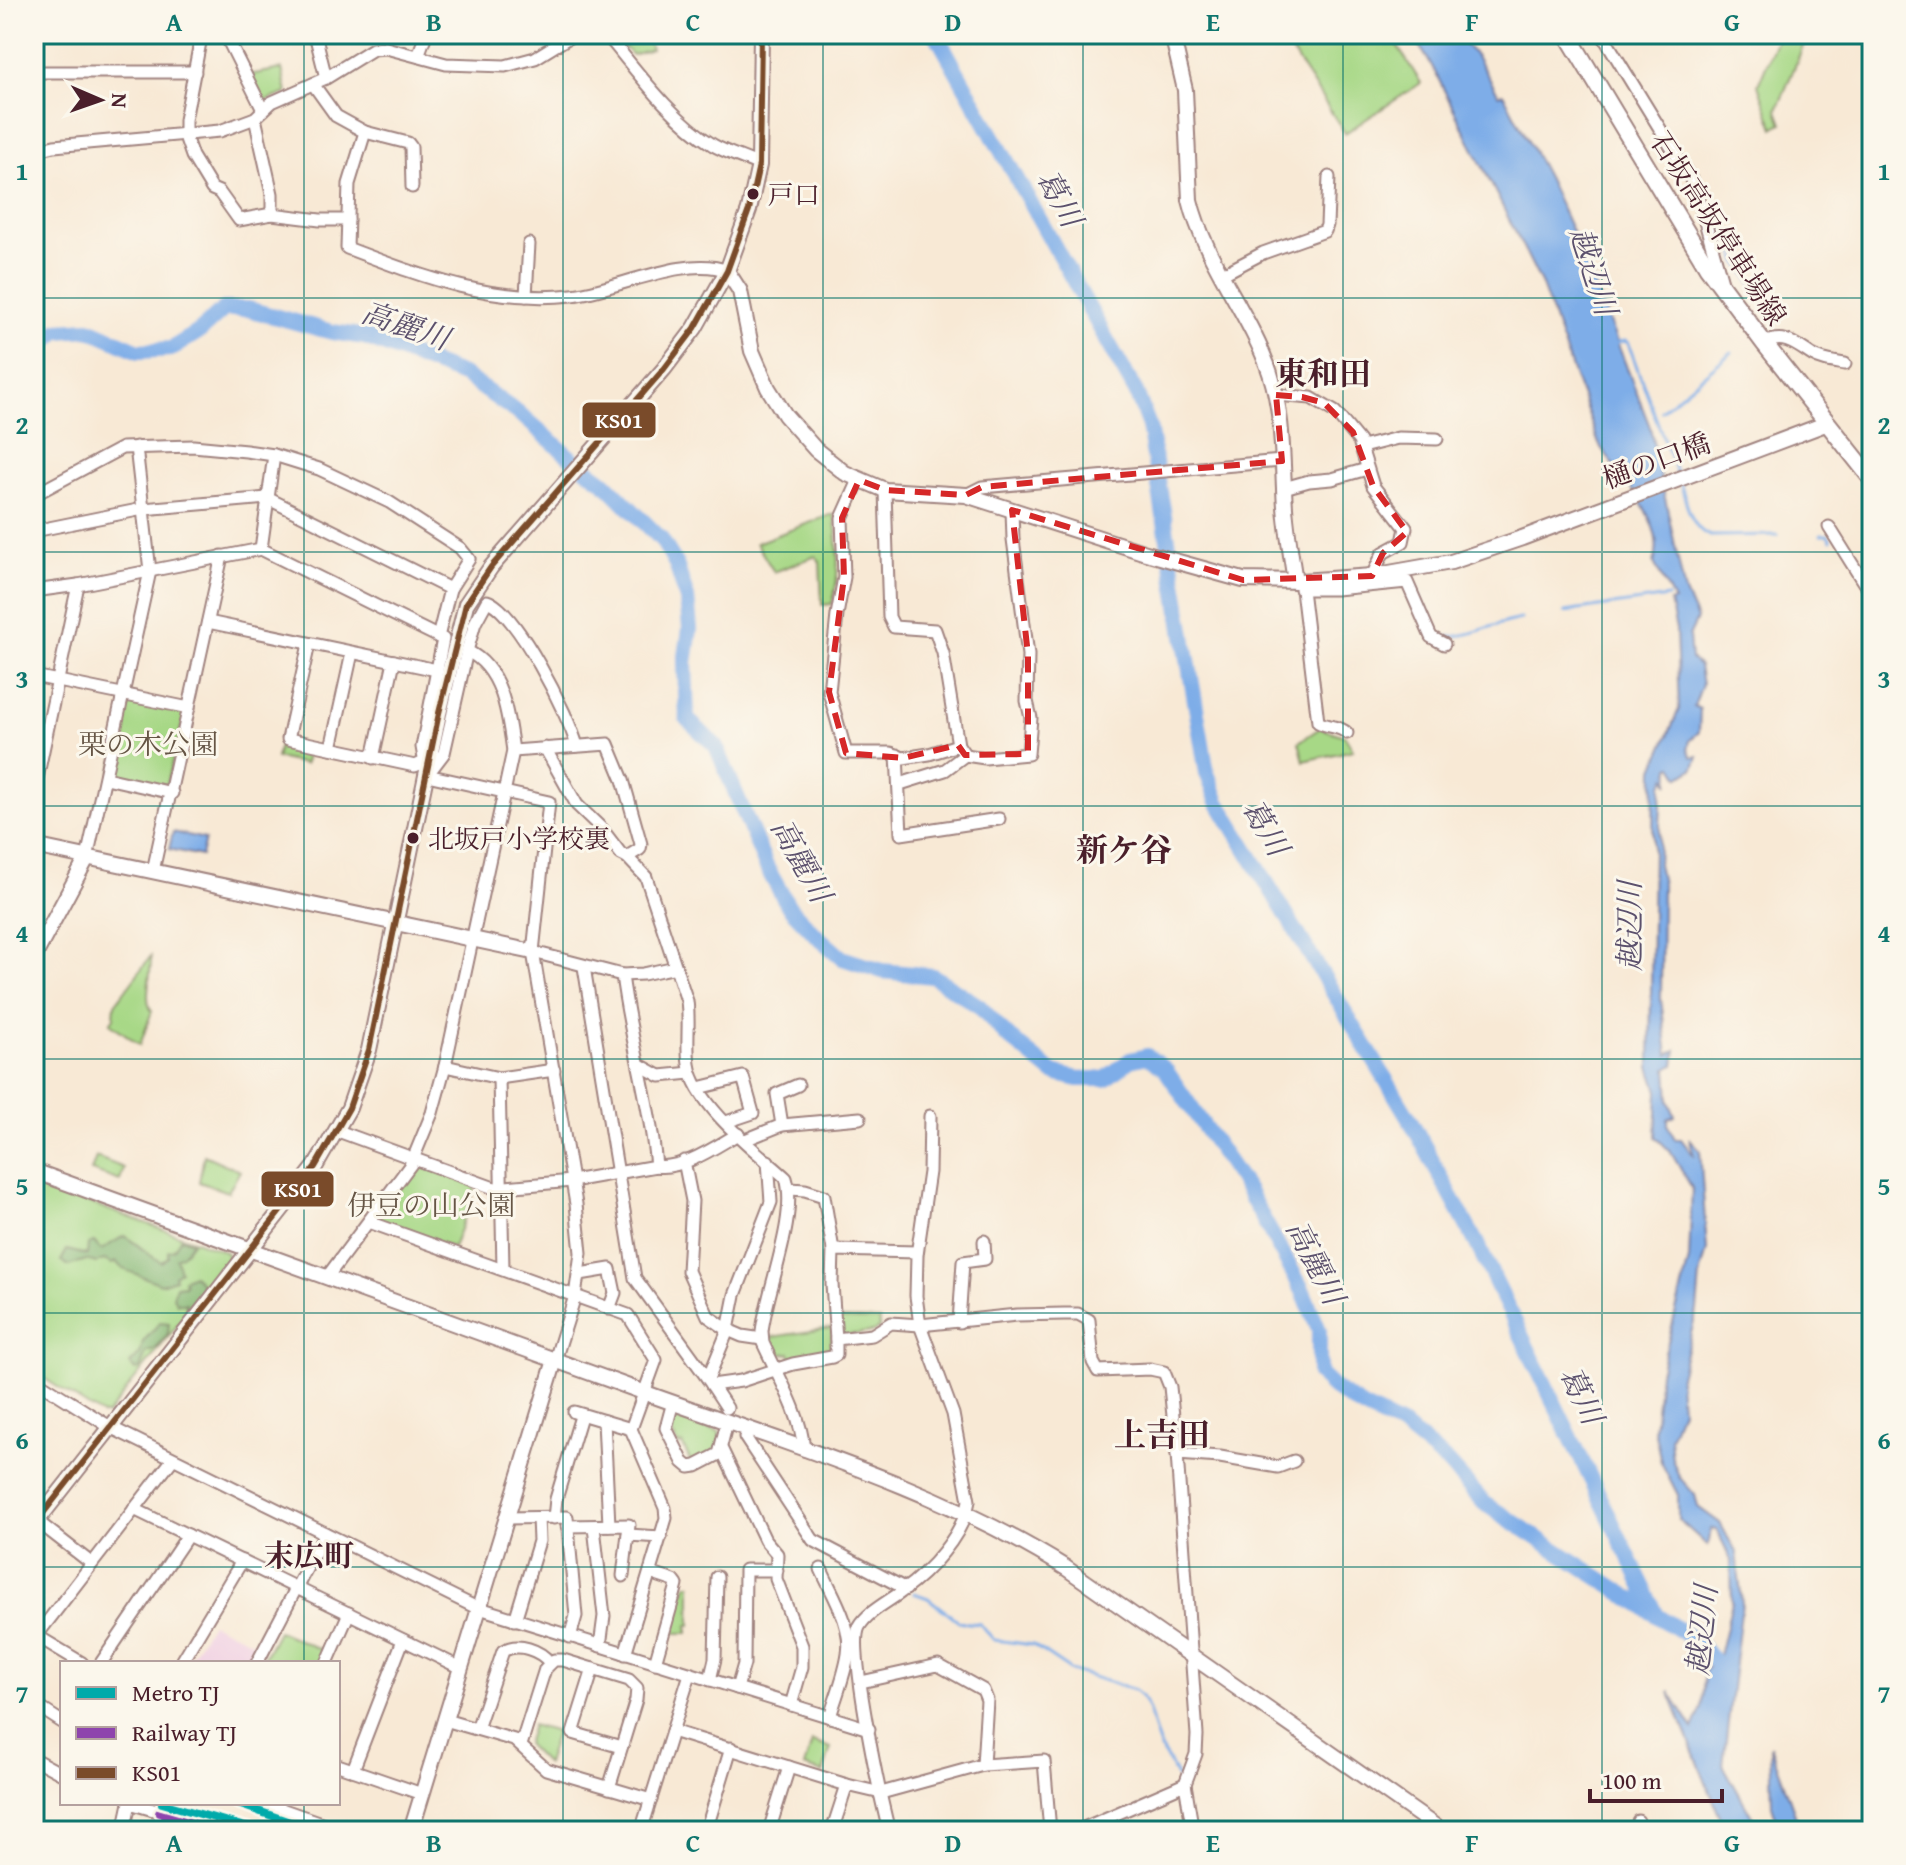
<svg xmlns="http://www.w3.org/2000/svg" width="1906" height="1865" viewBox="0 0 1906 1865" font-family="'Gentium Book Plus','Noto Serif JP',serif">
  <rect width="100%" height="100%" fill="#fbf7ec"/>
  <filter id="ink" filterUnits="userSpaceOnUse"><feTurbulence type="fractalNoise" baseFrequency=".0125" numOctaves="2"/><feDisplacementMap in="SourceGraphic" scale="16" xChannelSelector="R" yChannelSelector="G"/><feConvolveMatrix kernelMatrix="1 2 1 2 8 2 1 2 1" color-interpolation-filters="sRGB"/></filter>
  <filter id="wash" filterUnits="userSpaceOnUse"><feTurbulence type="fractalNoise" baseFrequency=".006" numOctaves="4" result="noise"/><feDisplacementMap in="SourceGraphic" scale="32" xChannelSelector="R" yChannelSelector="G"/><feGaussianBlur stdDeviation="1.8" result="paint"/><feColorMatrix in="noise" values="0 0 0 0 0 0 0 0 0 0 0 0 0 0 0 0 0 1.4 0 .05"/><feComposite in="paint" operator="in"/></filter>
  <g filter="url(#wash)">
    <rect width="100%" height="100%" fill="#f8e9d5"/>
    <polygon fill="#f1d0e3" points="211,1623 261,1646 252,1663 187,1663"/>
    <g fill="#a7d886" stroke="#787c58" stroke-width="2">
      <polygon points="645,34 651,49 632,55 617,40"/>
      <polygon points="1308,34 1390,34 1421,83 1345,133 1288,46"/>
      <polygon points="1779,34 1808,34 1777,110 1782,124 1774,128 1758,85"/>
      <polygon points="282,69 287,93 266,101 262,99 249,75"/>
      <path d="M830,515h4c5,30 6,60 -2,89l-10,1 -2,-43 -4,-6 -42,16 -18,-29z"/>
      <polygon points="129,700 185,713 166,788 111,774"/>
      <polygon points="1320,728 1345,736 1353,750 1304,761 1299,742"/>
      <polygon points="280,742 308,748 305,764 276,758"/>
      <path d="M151,956c1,16 -8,44 1,55l-12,34 -30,-22 4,-6 1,-13z"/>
      <polygon points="204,1155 240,1171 228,1192 199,1182"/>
      <polygon points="96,1157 124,1168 120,1181 91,1171"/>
      <polygon points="418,1164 476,1186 453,1248 380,1221 378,1218 413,1167"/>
      <polygon points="34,1183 226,1252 229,1259 107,1415 102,1415 34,1372"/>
      <polygon points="835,1319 880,1320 879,1328 873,1332 838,1336"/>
      <polygon points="832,1328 831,1353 792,1361 790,1353 773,1356 765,1338"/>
      <polygon points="672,1415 720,1432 718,1451 696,1463 691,1462 682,1444 678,1445 670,1429"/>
      <polygon points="687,1584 691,1584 691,1625 688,1625 688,1633 666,1633 679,1593 684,1593"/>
      <polygon points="278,1631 326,1652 321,1663 261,1663"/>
      <polygon points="532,1725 556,1732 546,1764 526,1744"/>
      <polygon points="812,1742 831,1748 823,1773 804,1767"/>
    </g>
    <g fill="#85b873" stroke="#686c4f" stroke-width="2">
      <path d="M124,1236c13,7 23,18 37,26l7,-5v-6l6,-2 7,-11 11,4 -9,12 -7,4 4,13 -6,4 1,4 -14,5 -38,-15 -7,-7 -4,2 -8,-4 -8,3 -10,-3 -17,6 -8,-5 6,-11 20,5 1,-11 6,-2 7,8z"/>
      <polygon points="193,1275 205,1287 186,1309 186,1303 177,1303 173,1297 176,1286 185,1285 184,1279"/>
      <polygon points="160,1322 169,1323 168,1334 155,1350 146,1352 140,1369 135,1370 130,1364 140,1354 143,1342"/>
    </g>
    <g fill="#7eade8" stroke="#64668a" stroke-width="2">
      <path d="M1412,34h43l21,22 23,39 4,-2 45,86 37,81 65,167 35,166 12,26 -8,17 2,23 8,7 3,19 -8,21 6,3 -1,23 -9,8 -2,9 4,8 6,-1 -4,12 -14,9 -7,-11 -3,1 -1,17 -3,-7 -4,8 -4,79 4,20 -1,115 7,56 8,-5 -2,15 -7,4 2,32 6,15 -7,3v7l7,13h6l13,17 -5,-18 11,12 7,100 -7,25 -3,35 -18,70 2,30 -11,28 2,20 7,19 16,18 3,12 22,16 16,29 6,51 -19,162 37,66h-34l-57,-140 24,38 9,-21 2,-37 15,-15 13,-54 -1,-41 -14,-31 -6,-1 -3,17 -30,-27v-24l-17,-33 -7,-33 6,-56 29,-113 3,-72 -22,-37 -14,-14 2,-46 -8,-24 4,-298 25,-60 -3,-79 -6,-28 4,-1 -20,-38c15,-42 -36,-86 -55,-119l-58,-161 -109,-217z"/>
      <polygon points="173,832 205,839 201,856 169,849"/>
      <polygon points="1770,1745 1800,1828 1800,1831 1787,1831 1788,1824 1776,1817 1772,1805"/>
    </g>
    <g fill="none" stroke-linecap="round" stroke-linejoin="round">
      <g stroke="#7eade8" stroke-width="3">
        <polyline points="1719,219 1739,264 1773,315 1769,318"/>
        <polyline points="1617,343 1625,341 1628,343 1677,475"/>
        <polyline points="1661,411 1732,352"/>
        <path d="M1680,482c6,18 10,47 30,54l68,-1"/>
        <polyline points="1821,535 1828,535 1831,540"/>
        <polyline points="1415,584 1425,610"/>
        <polyline points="1565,612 1668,597"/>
        <path d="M1440,637c26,2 54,-14 81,-18"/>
        <path d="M914,1593l14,5 31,24 21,2 14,16 39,5 37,25 65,20c19,17 16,39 26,59 6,12 15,22 19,35"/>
      </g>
      <g stroke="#7eade8" stroke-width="16">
        <polyline points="936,34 1119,362 1136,392 1149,426 1207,773 1218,802 1409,1118 1477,1244 1655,1611"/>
        <polyline points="34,351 58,331 89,329 139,351 171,349 200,331 224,309 248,309 332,332 365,337 465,376 525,418 571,458 603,481 661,539 676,564 687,598 690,629 685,663 687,719 716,746 767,868 789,907 816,935 842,958 882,971 933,976 979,1006 1006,1035 1053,1073 1078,1079 1105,1079 1130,1060 1147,1056 1165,1069 1246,1188 1302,1289 1319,1330 1319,1374 1337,1391 1364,1408 1405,1428 1448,1463 1484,1503 1693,1639 1724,1671"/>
      </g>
    </g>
  </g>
  <g filter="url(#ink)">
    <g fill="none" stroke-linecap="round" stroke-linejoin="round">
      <g stroke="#a18480" stroke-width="15">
        <g id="minor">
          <polyline points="199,34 201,37 185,120 185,136 192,156 212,189 219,192 239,220 272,214"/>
          <polyline points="225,34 263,110"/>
          <polyline points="315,34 326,78"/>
          <path d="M606,34c32,38 64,84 107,111 14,8 31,13 46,20"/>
          <polyline points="1602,34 1695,186 1722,282"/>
          <polyline points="418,56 426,34"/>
          <polyline points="34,72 195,72"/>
          <path d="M313,84l23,32 29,16 -16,52 -2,64c74,28 144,56 225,47 43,-5 116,-41 155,-24"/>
          <polyline points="255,118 272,194 272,214 320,220 348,220"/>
          <polyline points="365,132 408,143 411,147 412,187"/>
          <polyline points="34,151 54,146 220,131 255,118 272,102 326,78 373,49 386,48 446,64 505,66 535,58 574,34"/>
          <polyline points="1223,274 1263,253 1325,231 1327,225 1329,177"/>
          <polyline points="526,296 529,244"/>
          <path d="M1764,343c21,-9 31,1 48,12 10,6 21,7 33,9"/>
          <polyline points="1276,395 1311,398 1335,412 1359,441 1373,486 1406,528 1403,542 1383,553 1372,576"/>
          <polyline points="1362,447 1398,438 1437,439"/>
          <polyline points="859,480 842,518 844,577 837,615 829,692 846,753 891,753 903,758 929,754 958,745"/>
          <polyline points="1284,488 1309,481 1332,479 1367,469"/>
          <polyline points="885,490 889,617 894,627 935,630 943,653 958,745 965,755 985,758 1028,754 1031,718 1027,701 1028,655 1013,539 1012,510"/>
          <polyline points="34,495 122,448 193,446 246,451 274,455 319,469 389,502 460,548 469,559 450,589"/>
          <polyline points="966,495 982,487 1282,461"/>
          <polyline points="1829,527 1864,583 1872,590"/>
          <polyline points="34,531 143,509 267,498 450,589 438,637"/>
          <polyline points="261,549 274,455"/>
          <path d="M1301,581l17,141c10,6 20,3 29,11"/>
          <polyline points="1301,589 1336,589 1407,582 1431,637 1444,644"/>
          <polyline points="34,591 78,585 261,549 443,639 422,747 426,770"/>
          <polyline points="208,622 437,670"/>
          <polyline points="309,644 288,739 415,766 424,762"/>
          <polyline points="34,676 189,708"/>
          <polyline points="331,748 352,653"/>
          <polyline points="513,751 608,744 623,780 641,844 640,849 627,857 621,854 602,829 577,805 545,748"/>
          <polyline points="897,755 901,834 999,819"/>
          <polyline points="373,758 394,661"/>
          <path d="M428,774l16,-21 23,-102 8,-28 12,-22c29,9 82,115 90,145"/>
          <polyline points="427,775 549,802 533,952 576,1204 581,1253 575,1296 555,1360"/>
          <polyline points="106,778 172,793"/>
          <polyline points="900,784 945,770 965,755"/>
          <polyline points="34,793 78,585"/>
          <path d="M627,857l19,20 41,124c3,21 -1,42 2,63 6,41 67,87 97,114 12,39 -19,111 -24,153l1,12c15,33 38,70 41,107"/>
          <polyline points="87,858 150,571 136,447"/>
          <polyline points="153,871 222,556"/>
          <path d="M533,952l89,23c8,64 28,126 34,191"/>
          <polyline points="584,967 635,1278 708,1379"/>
          <polyline points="622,975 643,974 676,967"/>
          <polyline points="640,1065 660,1076 691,1073"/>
          <polyline points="445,1066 499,1078 554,1070"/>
          <polyline points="499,1078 503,1269"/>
          <polyline points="699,1088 743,1077 753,1113 726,1122"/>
          <polyline points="782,1125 860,1118"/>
          <path d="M338,1131l156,57 78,-7 84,-15c27,4 59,-19 82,-32"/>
          <polyline points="745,1140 782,1125 777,1094 798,1085"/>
          <polyline points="684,1161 692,1201 688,1271 708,1316 728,1330 708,1379 727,1408"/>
          <polyline points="790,1189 805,1190 824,1196 833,1250"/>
          <polyline points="369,1222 628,1315 656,1360 631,1429"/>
          <polyline points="580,1274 610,1269 615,1293 609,1309"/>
          <path d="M327,1277l84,-113 21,-51 13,-47 68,-315c-5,-36 -10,-83 -46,-100"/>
          <polyline points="959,1322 963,1262 985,1259 984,1241"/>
          <polyline points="762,1339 742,1336 728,1330 735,1295 771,1202 768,1161"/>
          <polyline points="836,1339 832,1284 833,1250 917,1252"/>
          <polyline points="34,1379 110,1427 473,1606 869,1729"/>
          <polyline points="712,1385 741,1381 793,1364 832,1357 836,1355 836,1339 872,1335 891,1323 920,1325 1017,1315 1064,1314 1078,1314 1089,1320 1093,1362 1098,1371 1150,1369 1164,1372 1170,1387 1177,1454 1197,1735 1196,1754 1185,1784 1193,1831"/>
          <polyline points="673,1402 666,1428 683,1462 689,1467 696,1466 719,1454 727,1422"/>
          <polyline points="574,1412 631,1429 665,1508 666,1518 625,1654"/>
          <polyline points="604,1421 609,1525"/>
          <polyline points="745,1437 813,1540 906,1589"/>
          <polyline points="722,1450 765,1540 777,1554 776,1579 802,1646 802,1667 791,1705"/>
          <polyline points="1177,1454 1220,1457 1278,1467 1294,1461"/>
          <polyline points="134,1509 461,1668"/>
          <polyline points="507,1518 567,1517 576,1616 570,1637"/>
          <polyline points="554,1518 556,1499 581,1416"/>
          <polyline points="37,1521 91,1563"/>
          <polyline points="567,1526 629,1525 623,1576"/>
          <polyline points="594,1527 604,1616 600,1646"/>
          <polyline points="628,1535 661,1537"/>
          <path d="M821,1569c11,25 32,57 27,85 -3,21 -12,42 -18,63"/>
          <polyline points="650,1573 674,1581 677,1585 655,1663"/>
          <polyline points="515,1620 539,1541 538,1518"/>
          <polyline points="37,1636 82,1663"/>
          <polyline points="34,1639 173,1459"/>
          <polyline points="101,1663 188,1535"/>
          <polyline points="181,1663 242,1561"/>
          <polyline points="257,1663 325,1533"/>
          <polyline points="327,1663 349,1613"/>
          <polyline points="593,1669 573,1733 621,1747"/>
          <polyline points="710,1680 715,1659 717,1577"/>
          <polyline points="861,1682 938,1665 983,1690 987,1700 983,1765"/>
          <polyline points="737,1688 744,1664 745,1570 777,1570"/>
          <polyline points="34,1704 62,1722"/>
          <polyline points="445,1720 514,1740 546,1769 651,1800"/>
          <path d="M477,1729l26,-78c15,-9 37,-1 47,12"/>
          <polyline points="672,1731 847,1785 881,1793 983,1765 1044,1761 1050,1831"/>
          <polyline points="521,1745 545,1669 554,1660 563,1660 629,1680 637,1688 636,1700 609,1788"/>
          <polyline points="34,1759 62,1774"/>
          <polyline points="338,1765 422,1794"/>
          <polyline points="353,1770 403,1640"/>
          <polyline points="130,1803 224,1831"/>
          <polyline points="264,1803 344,1831"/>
          <polyline points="1638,1821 1638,1831"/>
          <polyline points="34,1827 43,1831"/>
          <polyline points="124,1831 130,1803"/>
          <polyline points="641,1831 690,1674"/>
          <polyline points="706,1831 731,1748"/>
          <polyline points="769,1831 789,1767"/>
          <polyline points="832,1831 847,1785"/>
          <path d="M889,1831c-8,-31 -41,-182 -30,-204 8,-15 29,-25 42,-35 28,-20 62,-56 68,-91l-16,-87 -33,-89 -4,-29 1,-41 12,-83 1,-56"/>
          <polyline points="1077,1831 1185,1784"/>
        </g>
      </g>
      <g stroke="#a18480" stroke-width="18">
        <g id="tertiary">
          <path d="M1172,34l13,56 5,110c15,62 60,113 80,173 14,43 12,90 15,134 2,25 6,49 10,74"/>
          <polyline points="727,271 740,291 752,351 768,388 785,415 816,450 845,473 885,490 966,495 1146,553 1243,580 1301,581 1372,576 1451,562 1522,538 1828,423"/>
          <polyline points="34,846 533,952"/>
          <polyline points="34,957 87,858"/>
          <path d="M34,1171c206,76 413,150 620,225 140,50 286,93 412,172l376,263"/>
          <polyline points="34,1525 315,1167 349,1108 369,1050 439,713 466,604 491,567 664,369 695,328 727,271 749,210 759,165 761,34"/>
          <polyline points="411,1831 555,1360"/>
        </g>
      </g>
      <g stroke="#a18480" stroke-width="20">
        <polyline id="secondary" points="1567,34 1708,268 1764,343 1872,479"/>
      </g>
      <use href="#minor" stroke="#fff" stroke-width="11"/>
      <use href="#tertiary" stroke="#fff" stroke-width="14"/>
      <use href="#secondary" stroke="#fff" stroke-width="16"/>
      <g stroke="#fbf7ec" stroke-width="12">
        <polyline id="bus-1" points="34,1525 315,1167 349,1108 369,1050 439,713 466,604 491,567 664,369 695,328 727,271 749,210 759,165 761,34"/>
      </g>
      <use href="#bus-1" stroke="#7a4b2a" stroke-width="6"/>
      <g stroke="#fbf7ec" stroke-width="14">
        <polyline id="rail-1" points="159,1813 223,1831"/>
      </g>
      <use href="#rail-1" stroke="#8e44ad" stroke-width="8"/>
      <g stroke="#fbf7ec" stroke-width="14">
        <g id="metro-1">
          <polyline points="162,1803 259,1831"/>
          <polyline points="235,1803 316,1831"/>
        </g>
      </g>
      <use href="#metro-1" stroke="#01aaaa" stroke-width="8"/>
    </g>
  </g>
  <path fill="none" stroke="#d62828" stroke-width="6" stroke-dasharray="16 10" stroke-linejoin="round" d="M1276,395l26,2 22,6 29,29 20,54 34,46 -24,21 -11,23 -129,4 -231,-70 16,145v99l-63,1 -7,-10 -55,13 -57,-5 -17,-61 15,-115 -2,-59 17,-38 26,10 81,5 16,-8 300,-26z"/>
  <path fill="none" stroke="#0f766e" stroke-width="2" stroke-opacity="0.55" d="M304,34v1629M563,34v1797M823,34v1797M1083,34v1797M1343,34v1797M1602,34v1797M34,298h1838M34,552h1838M34,806h1838M34,1059h1838M34,1313h1838M34,1567h1838M304,1803v28"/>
  <g fill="#4a1f2b" stroke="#fbf7ec" stroke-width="3">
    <circle cx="753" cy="194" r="7"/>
    <circle cx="413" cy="838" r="7"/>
  </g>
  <g text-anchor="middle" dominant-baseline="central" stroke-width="6" stroke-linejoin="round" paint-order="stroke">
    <g font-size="26" fill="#4a1f2b" stroke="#fbf7ec" text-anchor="start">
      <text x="768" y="194">戸口</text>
      <text x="428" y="838">北坂戸小学校裏</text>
    </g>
    <g font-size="28" fill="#4a1f2b" stroke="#fbf7ec">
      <text transform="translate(1719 228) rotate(57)">石坂高坂停車場線</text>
      <text transform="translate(1656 460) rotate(-20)">樋の口橋</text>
    </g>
    <g font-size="28" fill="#665646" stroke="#fbf7ec">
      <text x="148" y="743">栗の木公園</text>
      <text x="431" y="1204">伊豆の山公園</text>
    </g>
    <g font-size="30" font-style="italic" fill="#5c516d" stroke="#fbf7ec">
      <text transform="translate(1060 198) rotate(61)">葛川</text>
      <text transform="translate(1594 271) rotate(72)">越辺川</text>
      <text transform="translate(406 325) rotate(19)">高麗川</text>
      <text transform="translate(1266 827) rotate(59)">葛川</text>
      <text transform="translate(802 860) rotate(61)">高麗川</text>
      <text transform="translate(1629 926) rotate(-90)">越辺川</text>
      <text transform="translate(1316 1262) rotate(63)">高麗川</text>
      <text transform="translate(1582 1395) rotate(64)">葛川</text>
      <text transform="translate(1701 1630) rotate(-84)">越辺川</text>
    </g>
    <g font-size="30" font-weight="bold" fill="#4a1f2b" stroke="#fbf7ec">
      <text x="309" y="1555">末広町</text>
    </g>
    <g font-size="32" font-weight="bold" fill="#4a1f2b" stroke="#fbf7ec">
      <text x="1323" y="373">東和田</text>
      <text x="1124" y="849">新ケ谷</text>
      <text x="1162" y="1434">上吉田</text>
    </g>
  </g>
  <g stroke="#fbf7ec" stroke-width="3">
    <rect x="581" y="401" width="76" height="38" rx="8" fill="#7a4b2a"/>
    <rect x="260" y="1170" width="75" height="38" rx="8" fill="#7a4b2a"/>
  </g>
  <g font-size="22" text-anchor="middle" font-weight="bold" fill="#fff">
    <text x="619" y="428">KS01</text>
    <text x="298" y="1197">KS01</text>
  </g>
  <rect width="1906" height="1865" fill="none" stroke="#fbf7ec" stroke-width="88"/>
  <rect x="60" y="1661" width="280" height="144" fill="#fbf7ec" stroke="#b4a19f" stroke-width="2"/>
  <rect x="76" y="1687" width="40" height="12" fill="#01aaaa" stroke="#b4a19f" stroke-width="2"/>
  <text x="132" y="1701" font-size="24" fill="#4a1f2b">Metro TJ</text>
  <rect x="76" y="1727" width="40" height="12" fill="#8e44ad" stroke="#b4a19f" stroke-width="2"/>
  <text x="132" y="1741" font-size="24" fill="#4a1f2b">Railway TJ</text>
  <rect x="76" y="1767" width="40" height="12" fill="#7a4b2a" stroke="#b4a19f" stroke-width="2"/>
  <text x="132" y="1781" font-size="24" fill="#4a1f2b">KS01</text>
  <g transform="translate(100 100) rotate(92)" stroke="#fbf7ec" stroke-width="6" paint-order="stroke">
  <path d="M0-6L14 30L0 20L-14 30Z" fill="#4a1f2b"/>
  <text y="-12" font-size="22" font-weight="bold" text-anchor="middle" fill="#4a1f2b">N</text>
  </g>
  <path d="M1590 1789v12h132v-12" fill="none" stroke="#4a1f2b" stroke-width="4"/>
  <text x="1602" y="1789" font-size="24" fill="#4a1f2b" stroke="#fbf7ec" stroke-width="6" paint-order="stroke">100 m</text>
  <rect x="44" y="44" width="1818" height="1777" fill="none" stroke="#0f766e" stroke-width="3"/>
  <g font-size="26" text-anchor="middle" font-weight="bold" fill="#0f766e">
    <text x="174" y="31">A</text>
    <text x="434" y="31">B</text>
    <text x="693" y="31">C</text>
    <text x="953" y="31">D</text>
    <text x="1213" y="31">E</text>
    <text x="1472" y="31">F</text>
    <text x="1732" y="31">G</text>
    <text x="22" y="180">1</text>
    <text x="1884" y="180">1</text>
    <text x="22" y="434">2</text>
    <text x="1884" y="434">2</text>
    <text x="22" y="688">3</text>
    <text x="1884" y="688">3</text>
    <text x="22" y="942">4</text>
    <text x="1884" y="942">4</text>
    <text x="22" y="1195">5</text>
    <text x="1884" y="1195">5</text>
    <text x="22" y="1449">6</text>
    <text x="1884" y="1449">6</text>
    <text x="22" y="1703">7</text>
    <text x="1884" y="1703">7</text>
    <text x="174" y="1852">A</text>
    <text x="434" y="1852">B</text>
    <text x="693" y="1852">C</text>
    <text x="953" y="1852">D</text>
    <text x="1213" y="1852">E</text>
    <text x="1472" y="1852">F</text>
    <text x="1732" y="1852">G</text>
  </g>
</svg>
